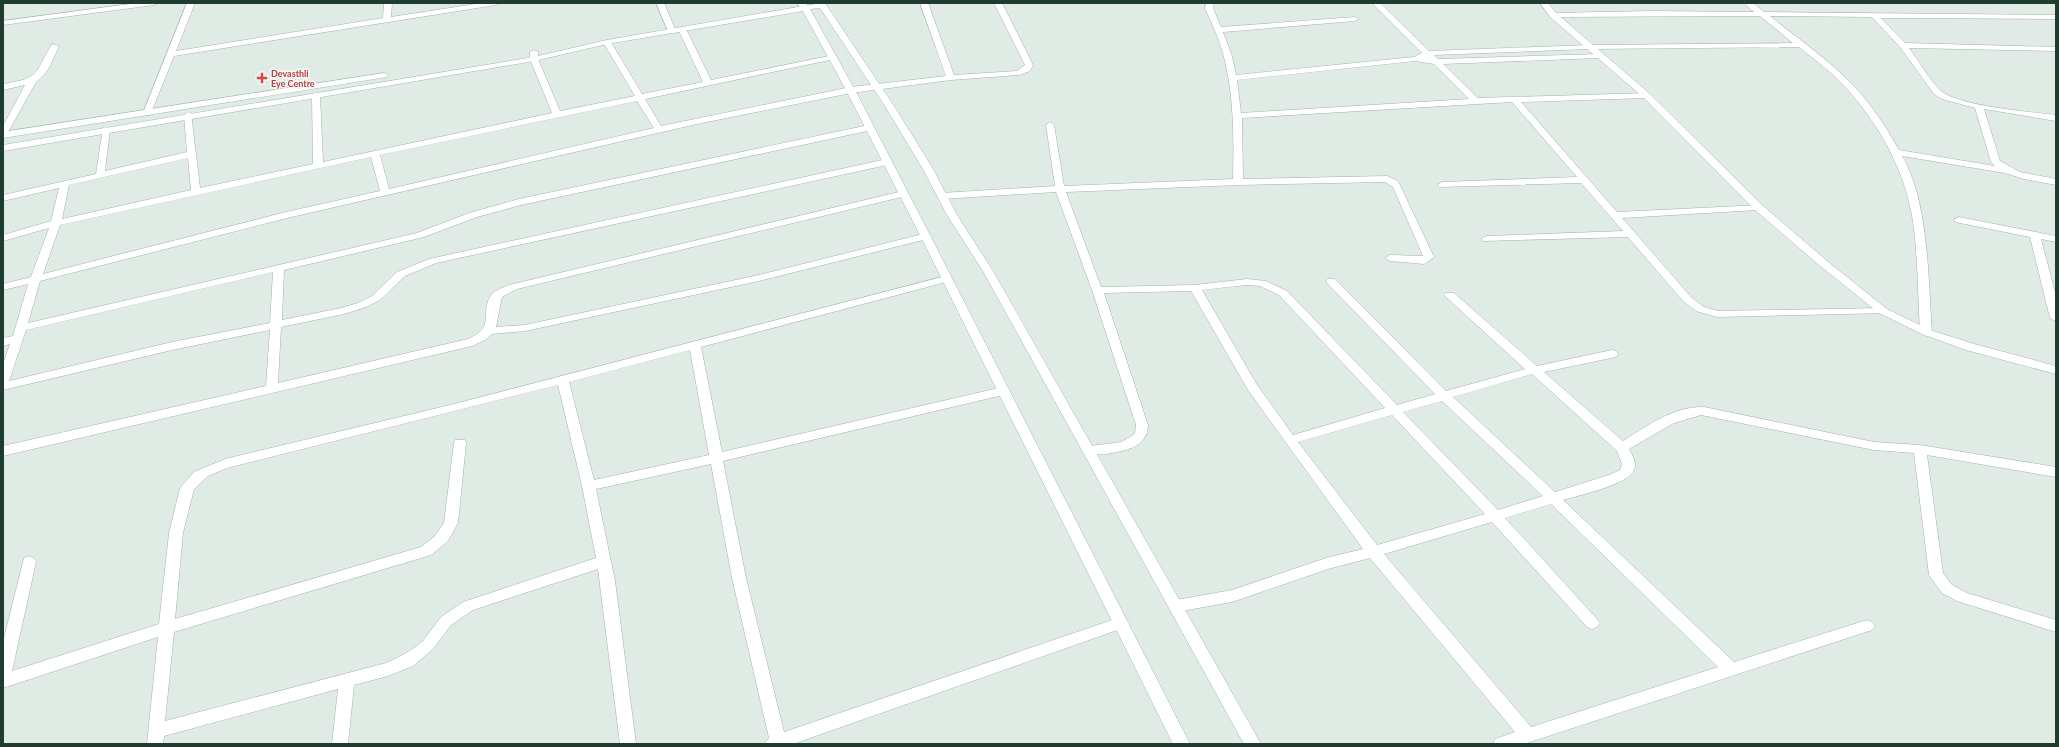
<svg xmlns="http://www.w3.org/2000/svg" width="2059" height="747" viewBox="0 0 2059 747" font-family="Lato,sans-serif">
  <rect width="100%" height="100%" fill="#e0ebe5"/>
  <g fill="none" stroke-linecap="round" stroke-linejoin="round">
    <g stroke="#a3b3ab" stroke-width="1">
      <g id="minor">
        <polygon points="137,3 158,3 154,5 3,25 3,21"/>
        <polygon points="187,3 195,3 176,51 383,18 384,3 392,3 391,17 482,3 500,3 496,5 174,56 151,113 150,115 144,115 143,113"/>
        <polygon points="656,3 664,3 676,31 675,33 668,31"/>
        <path d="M920,3h8l26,72 63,-4 8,-6 -31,-62h8l31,62 -3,6 -11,4 -68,5 -100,13 -154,31 -410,94 -247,63 -12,42 389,-90 52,-20 50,-14 350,-74 4,3 -1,2 -351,75 -44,12 -53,20 -140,33 -2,50 59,-12 17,-5 14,-7 25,-24 32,-13 458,-100 5,3 -5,3 -451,98 -31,13 -25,24 -14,7 -22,7 -63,13 -3,56 190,-44c30,-13 10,-27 24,-45 4,-4 12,-7 17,-9l394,-94 3,1v4l-389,93 -15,8 -6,30 29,-2 234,-50 168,-42 5,3 -1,2 -172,43 -234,50 -33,3 -7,6 -13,6 -469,110v-10l263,-60 4,-56 -98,20 -169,40v-26l7,-20 -7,2v-8l10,-2 15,-52 -25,6v-6l28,-7 18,-49 -46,13v-6l48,-14 8,-33 -56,13v-6l93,-21 7,-46 3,-1 4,3 -5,41 82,-19 -3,-37 4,-3 3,1 9,75 113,-24 -1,-69 4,-3 4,3 3,67 229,-49 -22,-54v-7l4,-2 4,2v7l22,52 75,-15 -32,-54 4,-2 4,2 31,52 61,-12 -25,-53 4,-2 4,2 25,51 123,-25 4,2 -4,2 -189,40 16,27 190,-39 95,-11zM637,101l17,27 -265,61 -9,-34zM371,157l9,34 -94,21 -243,62 17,-49zM188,158l3,32 -129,29 7,-34zM273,272l-3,51 -98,19 -163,39 17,-51z"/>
        <path d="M1206,3h8l-1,5 8,19 134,-10 4,2 -4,2 -132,11 9,24 4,19 178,-18 8,-4 -50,-50h8l49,48 160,-6 204,-2 -33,-27 -210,1 -1,-2 4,-2 98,-2 103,1 -10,-9h9l11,9 292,3v4l-175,-1 24,25 151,4v4l-147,-3c10,13 19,30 31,42 16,16 91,22 116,25v6l-72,-12 16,52 20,11 36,7v6l-32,-6 -19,-6 -103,-17c27,46 26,123 30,176l-6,4 -6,-4c-2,-34 -2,-69 -6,-103 -6,-53 -32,-101 -67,-140 -14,-16 -32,-29 -48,-42l-210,2 -155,6 4,4 161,-5 4,2 -4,2 -156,6 35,34 171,-5 1,2 -4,3 -125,4 96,110 145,-7 1,2 -1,2 -4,1 -136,8 69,79 13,10 14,4 165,-3 4,1 2,2 -2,2 -170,4 -21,-6 -13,-10 -55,-64 -145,4 -1,-2 1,-2 4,-1 136,-5 -42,-48 -142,4 -2,-2 5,-3 135,-5 -65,-75 -270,16 1,61 144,-3 11,5 36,76 -10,7 -34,-3 -5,-3 5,-3 33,1 -30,-69 -8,-5 -147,3 -172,7 35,95 94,-2 52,-6 19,2 21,10 110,114 38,-11 -108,-111 -1,-2 1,-2h8l111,112 79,-22 -79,-72 -2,-2 2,-2h8l83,73 75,-16 4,1 2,3 -2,3 -72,15 79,69c24,-15 51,-35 81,-34l170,35 46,3 136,22v10l-129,-22 16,118 9,12 15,8 89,27v12l-99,-31 -15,-8 -13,-18 -15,-122 -40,-3 -173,-35 -27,8 -45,26c4,7 8,14 5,21 -6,15 -55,25 -71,30l171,162 133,-42 5,2 3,4 -3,4 -348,114h-31l2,-5 20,-7 -145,-174 -42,11 -96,33 -56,10 -5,-2 -2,-4 2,-4 5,-2 56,-10 94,-32 37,-9 -115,-159 -57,-99 -87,2 44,132c0,6 -2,12 -7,17 -9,10 -45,15 -58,11l-1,-3 1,-3 38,-5 11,-6 3,-3 1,-8 -44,-135 -36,-98 -115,7 -5,-3 5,-3 114,-7 -9,-61 4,-3 4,3 10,61 169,-7c1,-41 1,-83 -9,-122 -4,-17 -12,-33 -19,-49zM1770,16l102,1 28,30 34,47 8,5 33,9 16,54 4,4 -96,-16c-13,-23 -28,-46 -46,-65 -25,-26 -56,-47 -83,-69zM1416,61l18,3 35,35 -228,14 -4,-33zM1247,285l13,1 19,9 106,113 -92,27 -36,-50 -55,-95zM1532,374l85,77 5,13 -2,6 -11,5 -54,17 -102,-95zM1442,401l101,95 -45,14 -95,-98zM1392,415l93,99 -108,31 -79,-103zM1551,504l167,163 -187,60 -147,-173 108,-32 95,105 5,2 5,-2 3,-4 -3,-4 -92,-101z"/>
        <path d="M52,44l7,2 -9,20 -5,8 -9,8 -29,52 -4,3v-11l22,-41 -22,5v-6c38,-6 31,-10 49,-40z"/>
        <polygon points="1959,217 2056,236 2056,242 2041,239 2056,296 2056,321 2050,318 2030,237 1955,222 1954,220"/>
        <path d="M946,276l5,3 -1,2 -249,66 21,105 281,-65 6,4 -6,4 -280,66 23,117 38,154 337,-115 5,2 3,4 -3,4 -333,117h-29l5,-6 -37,-160 -21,-114 -115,25 19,92 21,163h-16l-22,-175 -125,41 -22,15 -18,24 -20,17 -25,10 -34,9 -6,59h-16l6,-55 -174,47 -1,8h-16l11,-107 -155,51v-46l21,-84 5,-2 5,2 2,4 -24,109 147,-47 10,-91 11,-45 14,-16 31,-13 225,-54zM690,350l19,105 -115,25 -25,-98zM558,385l24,101 14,72 -133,44 -22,15 -18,24 -9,7 -13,8 -15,7 -221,58 9,-89 257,-77 17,-14 10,-18 8,-80 -1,-3h-10l-1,3 -10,80 -10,14 -13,10 -246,72 8,-86 11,-44 14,-13 19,-8z"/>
      </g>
    </g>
    <g stroke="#a3b3ab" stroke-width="1">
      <g id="tertiary">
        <polygon points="797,3 805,3 809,8 802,10"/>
        <polygon points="1540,3 1548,3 1556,13 1649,93 1762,205 1827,261 1887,309 1930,330 1974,344 2056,366 2056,374 1966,350 1922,334 1879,313 1819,265 1754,209 1643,97 1550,17"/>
      </g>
    </g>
    <g stroke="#a0bbae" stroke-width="1">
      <g id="secondary">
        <polygon points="821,3 825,3 894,106 933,169 957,215 993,271 1261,744 1244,744 983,271 947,215 923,169 885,106 820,8 810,9 855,90 932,239 1190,744 1173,744 922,239 846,90 803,11 607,44 534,61 3,151 3,145 534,57 607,40"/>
        <polygon points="384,73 388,75 387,77 3,138 3,132"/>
      </g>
    </g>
    <use href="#minor" fill="#fff" fill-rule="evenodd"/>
    <use href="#tertiary" fill="#fff" fill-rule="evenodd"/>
    <use href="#secondary" fill="#fff" fill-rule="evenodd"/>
  </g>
  <path fill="#e0444e" stroke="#f0f8f3" stroke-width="1.5" d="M260 72h4v4h4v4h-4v4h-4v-4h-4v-4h4z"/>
  <g text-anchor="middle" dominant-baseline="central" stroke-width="3.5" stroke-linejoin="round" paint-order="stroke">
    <g font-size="9" font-weight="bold" fill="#be3a42" stroke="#f0f8f3" text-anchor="start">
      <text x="271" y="73">Devasthli<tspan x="271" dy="10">Eye Centre</tspan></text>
    </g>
  </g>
  <rect width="2059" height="747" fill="none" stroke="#203c31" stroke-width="8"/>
</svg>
